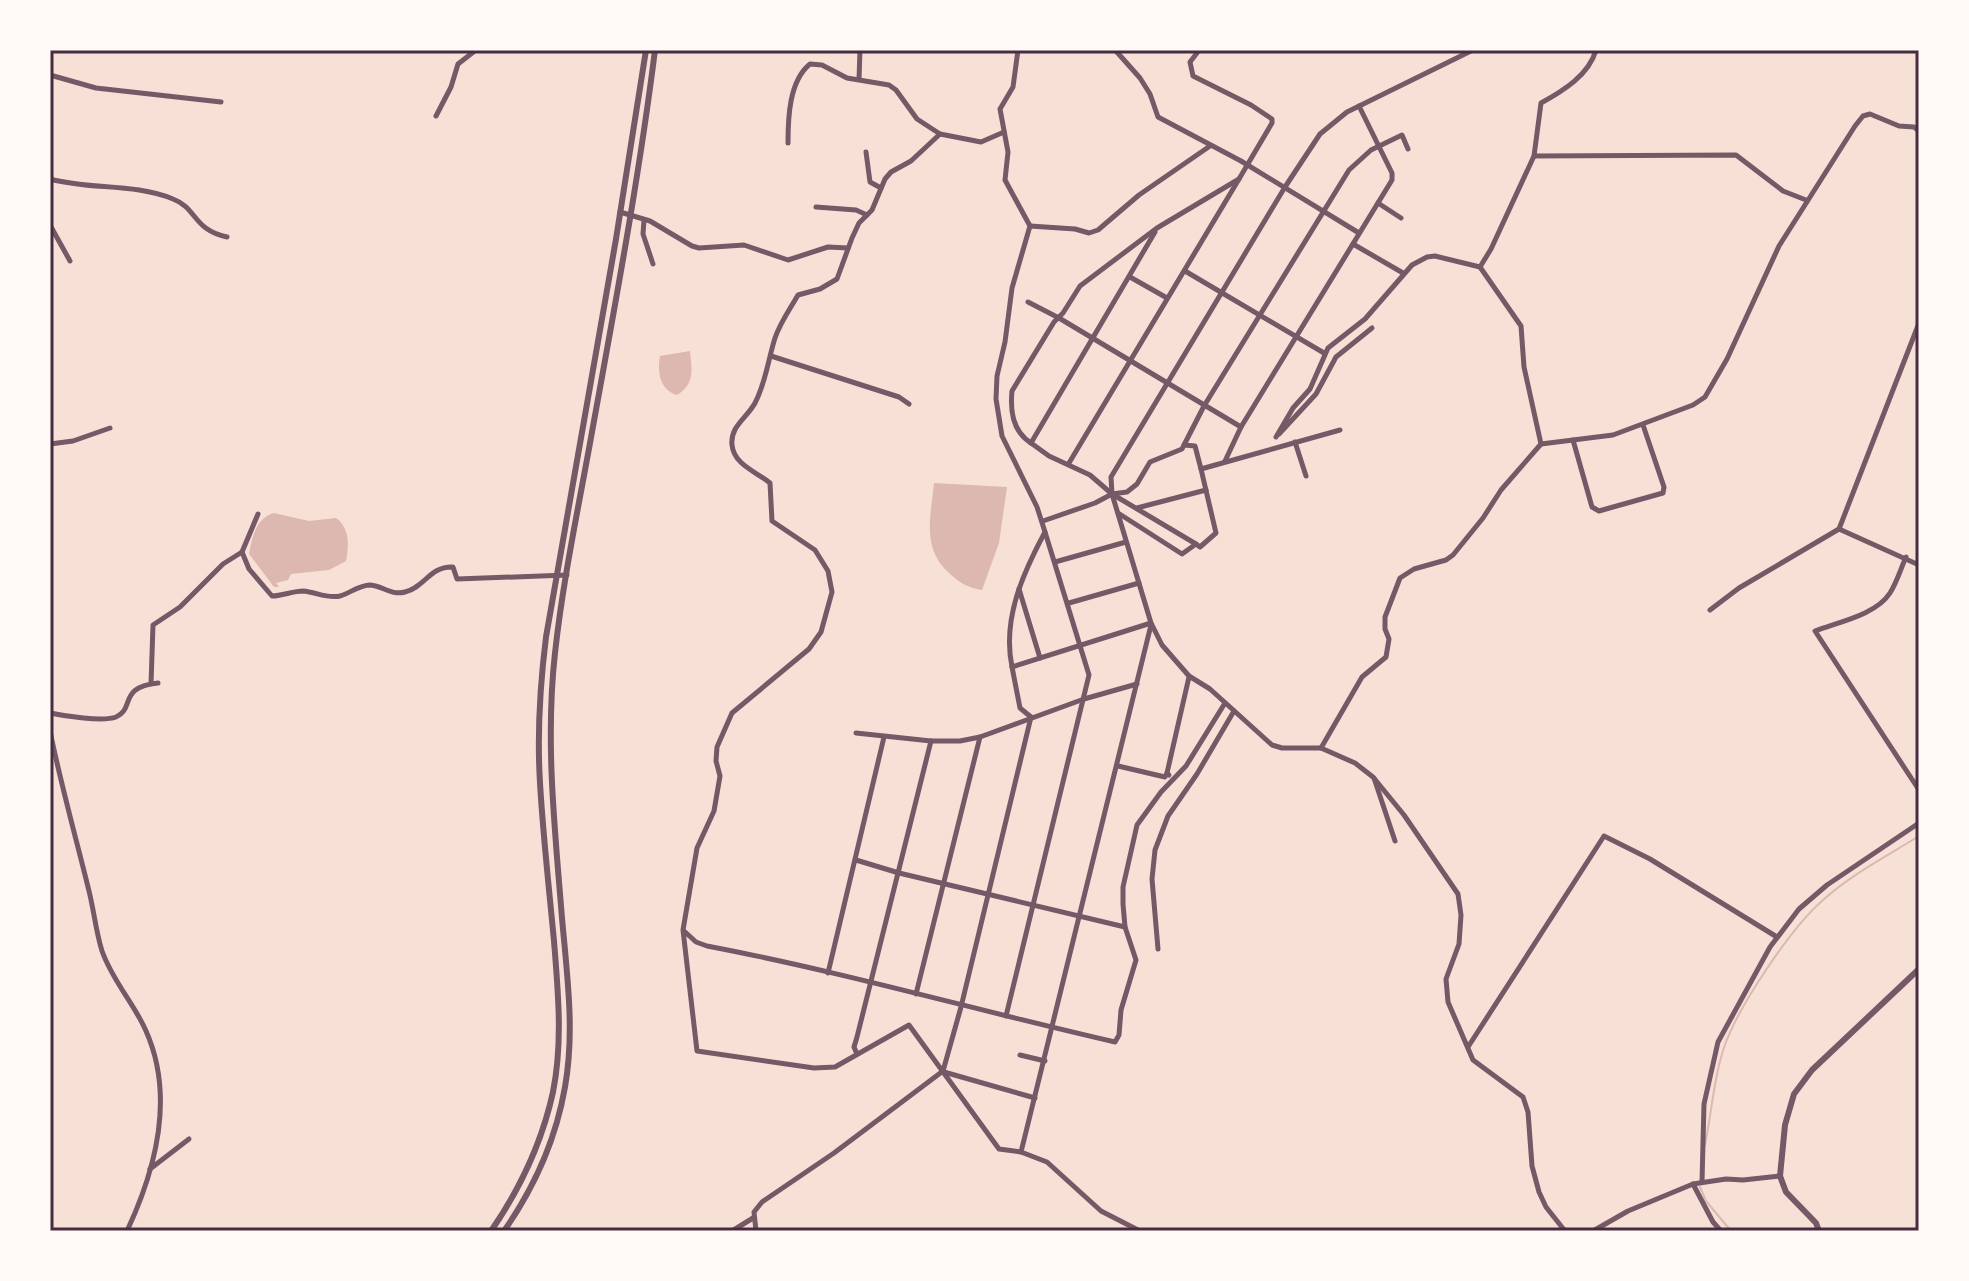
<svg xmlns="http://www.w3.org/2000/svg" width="1969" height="1281" viewBox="0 0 1969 1281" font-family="'PT Sans',sans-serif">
  <rect width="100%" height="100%" fill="#f7e1d7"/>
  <g fill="#dcb8b0">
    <path d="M690,351c2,19 5,33 -13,44 -17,-5 -20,-23 -17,-39z"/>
    <path d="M934,483l73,4 -8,56 -17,47c-15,-2 -23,-8 -33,-17 -28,-25 -18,-57 -15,-90z"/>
    <path d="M274,513l35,8 27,-3c14,10 13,27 10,43l-17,9 -38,4 -3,6 -12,3 3,4h-5l-25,-33c3,-17 7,-36 25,-41z"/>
  </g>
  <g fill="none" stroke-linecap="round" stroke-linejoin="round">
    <g stroke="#dcb8b0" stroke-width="2">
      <path d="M1705,1145c7,-34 9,-71 21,-103 15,-39 65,-114 96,-141 28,-26 65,-45 97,-65"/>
      <polyline points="1700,1187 1706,1201 1731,1231"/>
    </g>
    <g stroke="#755966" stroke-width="5">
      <polyline points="1118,50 1116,51 1140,78 1150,94 1158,117 1241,161 1359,233"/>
      <polyline points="1473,50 1347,112 1320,134 1285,187 1111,477 1112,494 1151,623 1162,645 1189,676 1210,689 1272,745 1282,748 1321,748 1355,763 1373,777 1404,815 1458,894 1461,915 1459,944 1446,979 1448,1002 1473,1060 1523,1097 1528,1112 1532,1166 1539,1192 1546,1207 1565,1231"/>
      <polyline points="50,75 96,88 221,102"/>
      <polyline points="859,79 860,50"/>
      <polyline points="436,116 451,87 458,64 476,50"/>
      <path d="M1004,132l-23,10 -41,-8 -29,27 -20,11 -6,7 -13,31 -13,13 -7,15 -15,41 -17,10 -22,6c-8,14 -18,28 -23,43 -7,22 -9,44 -20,65 -8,15 -25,23 -23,42 2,20 25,27 38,38l2,38 43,29 13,21 4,21 -11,40 -12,17 -77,64 -15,34 -1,14 4,15 -6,35 -17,37 -14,82 14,121 117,17 21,-1 74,-42 90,124 22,3 26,10 54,49 39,20"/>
      <path d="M788,143c0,-25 1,-62 22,-79l12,1 25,13 42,7 7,5 21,29 23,15"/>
      <polyline points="866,152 870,182 881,188"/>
      <polyline points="1534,156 1736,155 1783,191 1806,200"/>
      <path d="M50,179c40,11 84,4 123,20 24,9 20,31 54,38"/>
      <polyline points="1378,203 1401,218"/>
      <polyline points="816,207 856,210 867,215"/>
      <polyline points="620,212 650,221 692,246 699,248 744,245 788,260 828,247 848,248"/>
      <polyline points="644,220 643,234 653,264"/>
      <polyline points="50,225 70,261"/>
      <polyline points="1030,226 1075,229 1089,233 1098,230 1139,195 1210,146"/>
      <polyline points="1155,232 1031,443 1049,456 1090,475 1112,494 1196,544"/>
      <polyline points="1353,244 1403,273"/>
      <polyline points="1185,271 1324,353"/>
      <polyline points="1130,277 1167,298"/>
      <polyline points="1028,302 1059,318 1241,427"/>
      <polyline points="771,356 899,397 909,404"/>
      <polyline points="1279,434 1316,394 1336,357 1372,328"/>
      <polyline points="1276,437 1293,408 1310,389 1328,348 1365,319 1412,265 1427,257 1435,256 1480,267"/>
      <polyline points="1573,440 1592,507 1599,511 1663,493 1664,487 1643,425"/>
      <polyline points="1295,442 1306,476"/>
      <path d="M1031,443c-18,-11 -21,-32 -19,-52l42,-69 9,-9 17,-27 77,-58 82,-49 33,-56v-4l-21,-14 -58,-29 -3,-14 7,-9"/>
      <polyline points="50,444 73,441 110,428"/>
      <polyline points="1541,444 1613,435 1693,405 1705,397 1727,359 1779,246 1855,126 1863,116 1870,114 1899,126 1914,127 1919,131"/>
      <polyline points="1184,445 1204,406 1349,170 1371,150 1402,135 1408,149"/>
      <polyline points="1225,461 1241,427 1392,180 1392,173 1359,106"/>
      <polyline points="1069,463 1239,179"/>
      <polyline points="1137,508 1206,490"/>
      <polyline points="1118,513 1182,554 1196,544 1200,547 1216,533 1201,469 1340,430"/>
      <polyline points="1043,521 1095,503 1112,494 1127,492 1137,484 1150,462 1182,449 1184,445 1195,446 1201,469"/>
      <polyline points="1839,529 1919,565"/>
      <path d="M242,552l7,17 23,27c10,0 21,-5 31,-5 13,1 24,8 37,5 10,-3 18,-10 29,-11 13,0 22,11 36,7 20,-5 25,-26 48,-25l4,12 110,-4"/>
      <path d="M1906,557c-5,11 -9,25 -16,36 -14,22 -52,29 -75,38l104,159"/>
      <polyline points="1055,562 1126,542"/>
      <polyline points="1019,589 1040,658"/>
      <polyline points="1069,603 1139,583"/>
      <polyline points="1710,610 1739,588 1839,529 1919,323"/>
      <path d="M1012,667c-10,-48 11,-94 33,-135l-8,-25 -35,-71 -6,-37 1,-23 8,-34 7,-54 18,-62 -25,-46 3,-28 -8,-43 13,-22 5,-37"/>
      <polyline points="151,684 153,625 180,607 223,564 242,552 258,514"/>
      <path d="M50,713c14,3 53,9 66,4 19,-8 2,-30 42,-34"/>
      <polyline points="1031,717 1020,708 1012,667 1151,623"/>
      <path d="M50,731c11,54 26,107 39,160 5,20 7,41 13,60 11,31 32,52 44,80 29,65 10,138 -19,200"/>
      <polyline points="856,733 931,741 960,741 980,737 1084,699 1137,684"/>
      <path d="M1321,748l41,-71 24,-20 3,-18 -4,-10v-12l15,-39 14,-9 32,-9 7,-5 30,-37 18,-28 40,-46 -17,-77 -3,-41 -41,-59 11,-18 43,-93 7,-53c22,-12 48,-28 55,-53"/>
      <polyline points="1118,766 1165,777 1167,773 1169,775"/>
      <polyline points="1167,773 1189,677"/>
      <polyline points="1374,778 1395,841"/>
      <polyline points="856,860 899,873 1125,927"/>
      <path d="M684,931l12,11 11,4c137,26 272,65 408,96l4,-7 2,-25 15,-50 -11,-33 -2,-23v-17l14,-62 24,-33 25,-26 39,-63"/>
      <polyline points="1158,949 1152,879 1155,850 1168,816 1197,774 1234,711"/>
      <polyline points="828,973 884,737"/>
      <polyline points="916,994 980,737"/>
      <polyline points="1006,1016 1089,675 1045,532"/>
      <polyline points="1468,1047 1604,836 1650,859 1777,937"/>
      <polyline points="857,1054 854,1047 857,1037 931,741"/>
      <polyline points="1020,1055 1045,1061"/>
      <polyline points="944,1072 1035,1098"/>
      <polyline points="1021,1152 1151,625"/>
      <polyline points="150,1169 189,1139"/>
      <polyline points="1702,1182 1704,1104 1718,1042 1770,947 1799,909 1827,885 1919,823"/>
      <polyline points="1693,1184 1713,1222 1721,1231"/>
      <polyline points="732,1231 753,1218"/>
      <polyline points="756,1231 754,1212 762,1202 834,1153 943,1071 961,1007 1031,717"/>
      <polyline points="1593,1231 1628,1211 1693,1184 1726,1179 1743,1180 1780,1176"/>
    </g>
    <g stroke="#755966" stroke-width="6">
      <path d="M491,1231c29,-42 51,-89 62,-139 10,-50 5,-101 1,-151 -5,-53 -11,-106 -14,-158 -3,-49 0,-98 6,-146l70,-398 30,-189"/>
      <path d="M504,1231c30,-43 52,-92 61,-144 10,-56 2,-112 -3,-169 -7,-88 -17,-176 -7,-265 8,-74 24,-148 37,-221 23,-127 47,-254 63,-382"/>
      <polyline points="1819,1231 1816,1223 1786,1192 1780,1176 1785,1125 1794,1094 1812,1070 1919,969"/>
    </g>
  </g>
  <rect width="1969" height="1281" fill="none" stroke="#fffaf5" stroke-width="104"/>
  <rect x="52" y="52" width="1865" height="1177" fill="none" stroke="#4a2c40" stroke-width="3"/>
</svg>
